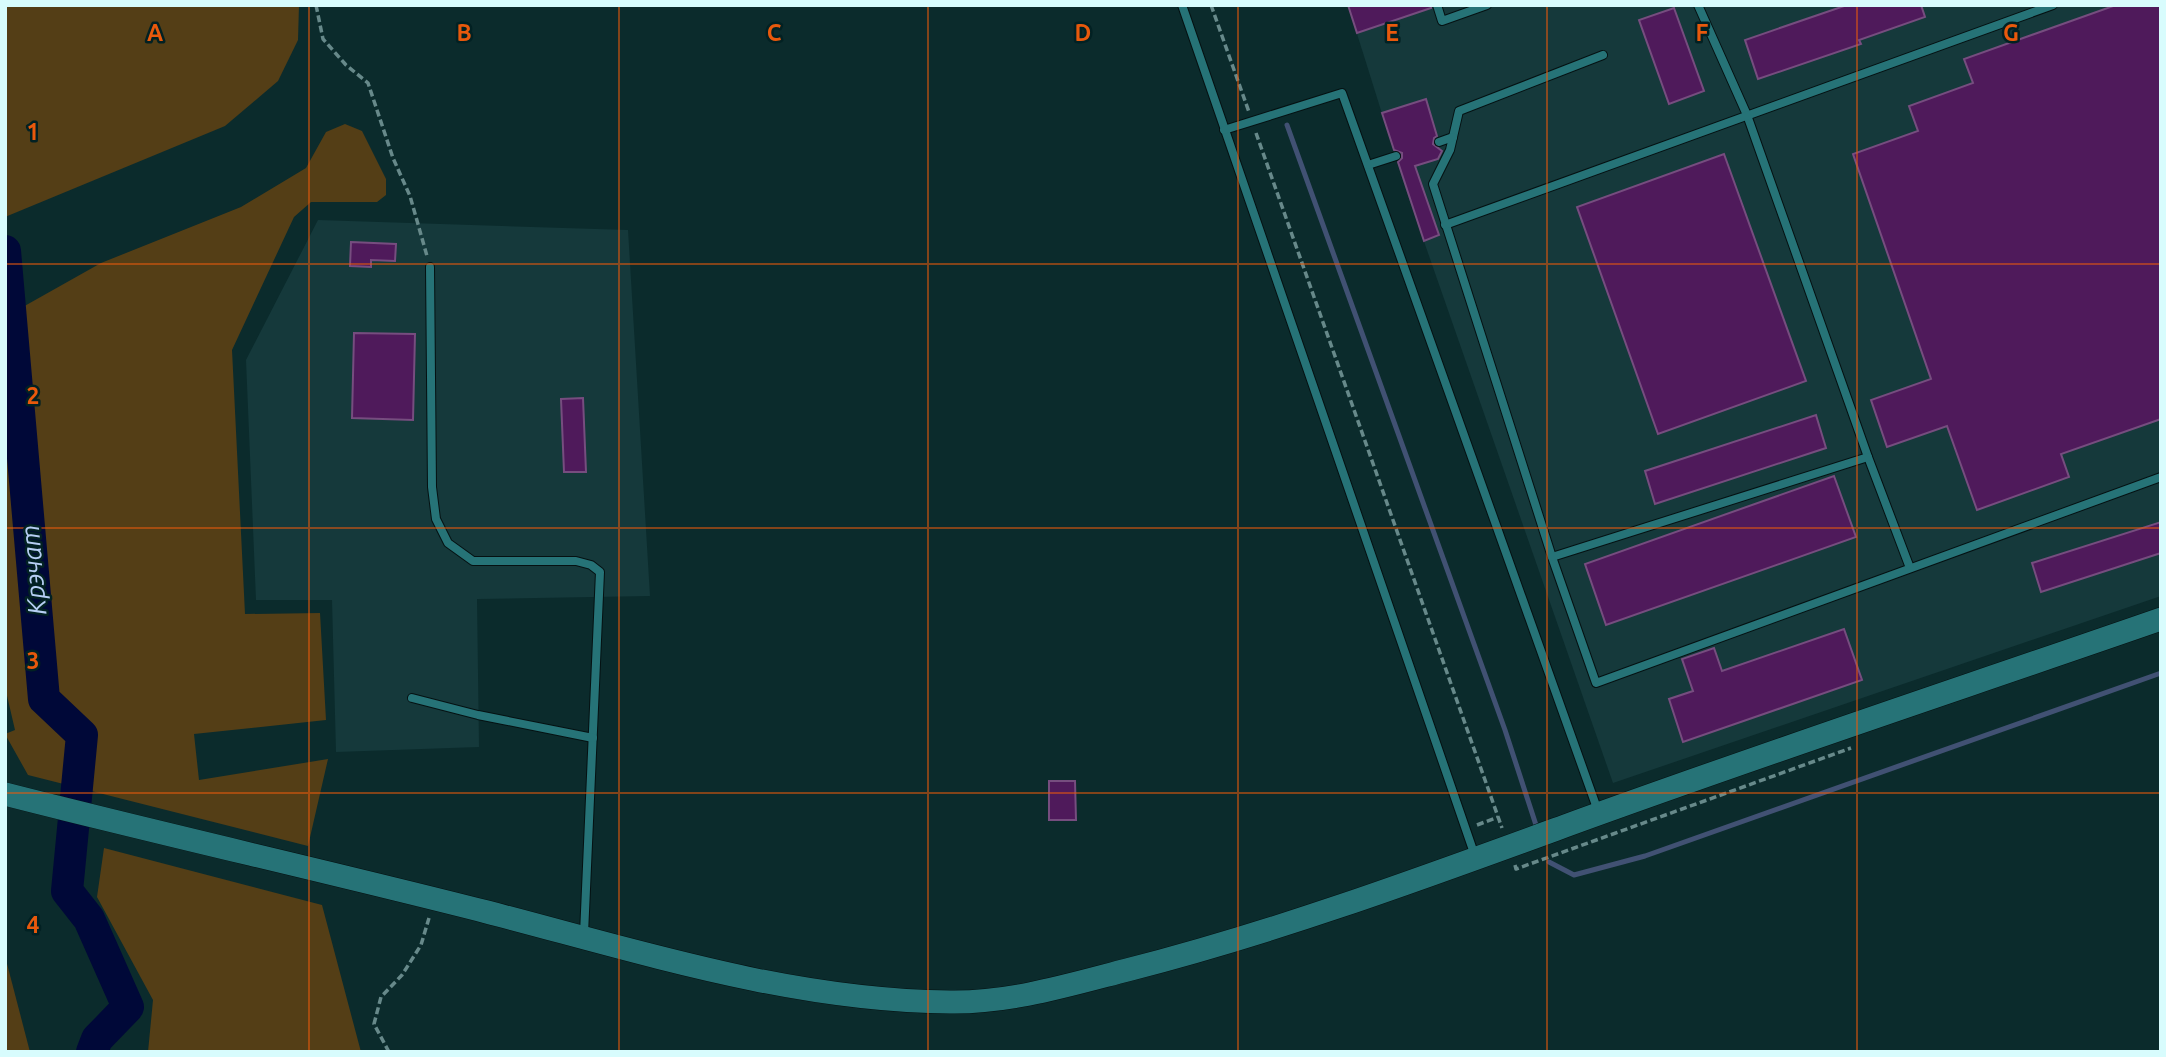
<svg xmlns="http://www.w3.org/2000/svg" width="2166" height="1057" viewBox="0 0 2166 1057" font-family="Ubuntu,sans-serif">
  <rect width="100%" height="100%" fill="#0b2b2c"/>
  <g fill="#15393b">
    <polygon points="1348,5 2161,5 2161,596 1613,783 1405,187"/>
    <polygon points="318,220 628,230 650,596 477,599 479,747 336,752 332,600 256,600 246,360"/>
  </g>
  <g fill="#543e16">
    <polygon points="5,5 299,5 298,40 278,81 225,126 5,217"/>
    <polygon points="345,124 362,131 386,179 386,195 377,202 311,202 294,217 232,350 245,614 320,613 326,720 194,734 199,780 328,759 308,846 28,775 5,734 15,730 5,687 5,317 101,263 241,207 306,168 326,132"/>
    <polygon points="104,848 322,905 361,1052 148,1052 153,1000 97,897"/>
    <polygon points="5,956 30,1052 5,1052"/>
  </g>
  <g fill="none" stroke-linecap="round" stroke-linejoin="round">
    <g stroke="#415173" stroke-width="5">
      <polyline points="1287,125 1505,730 1536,825"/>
      <polyline points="1549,862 1574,875 1645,856 2161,673"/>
    </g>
    <polyline stroke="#000838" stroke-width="32" points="5,251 44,699 82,735 67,891 89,919 128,1007 97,1039 92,1052"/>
  </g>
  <g fill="#4f1a5b" stroke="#764d7f" stroke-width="2">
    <polygon points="1348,5 1431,5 1431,8 1357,33"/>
    <polygon points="1847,5 1921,5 1925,17 1859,40 1861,44 1758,79 1745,40"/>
    <polygon points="2116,5 2161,5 2161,419 2061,454 2069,477 1977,510 1947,426 1887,447 1871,400 1931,379 1853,154 1918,131 1909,106 1973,83 1964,59"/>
    <polygon points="1674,8 1704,91 1669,104 1639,20"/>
    <polygon points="1426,99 1437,136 1434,138 1433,144 1442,151 1438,159 1415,166 1439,235 1424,241 1398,162 1402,158 1402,153 1394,150 1382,113"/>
    <polygon points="1724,154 1806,381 1658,434 1577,207"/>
    <polygon points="351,242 396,244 395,261 371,260 371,267 350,266"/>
    <polygon points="354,333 415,334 413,420 352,418"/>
    <polygon points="583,398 586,472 564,472 561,399"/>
    <polygon points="1816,415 1826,448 1655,504 1645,471"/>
    <polygon points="1834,476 1856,537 1606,625 1585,564"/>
    <polygon points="2161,522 2161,553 2041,592 2032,563"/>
    <polygon points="1844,629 1862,680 1683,742 1669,699 1693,691 1682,659 1714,648 1722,671"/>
    <polygon points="1049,781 1075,781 1076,820 1049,820"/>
  </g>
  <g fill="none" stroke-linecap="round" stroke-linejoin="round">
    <g stroke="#051112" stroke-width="10">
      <g id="lane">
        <polyline points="1182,5 1475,856"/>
        <polyline points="1437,5 1442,21 1487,5"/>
        <polyline points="1698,5 1747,115 1868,457 1910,568"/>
        <polyline points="1603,55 1459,111 1450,150 1433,184 1552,557 1596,683 2161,477"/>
        <polyline points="1224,130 1342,93 1598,811"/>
        <polyline points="1439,142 1453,137"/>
        <polyline points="1368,165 1396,156"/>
        <polyline points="1445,225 2053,5"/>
        <polyline points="430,267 432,487 436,519 448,543 473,561 576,561 591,565 600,572 584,934"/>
        <polyline points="1552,557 1868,457"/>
        <polyline points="412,698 478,715 593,738"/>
      </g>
    </g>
    <g stroke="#051112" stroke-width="24">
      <path id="secondary" d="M5,794c160,41 321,77 482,118 151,39 305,89 463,90 60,1 119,-17 177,-32 149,-38 293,-91 438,-144 197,-72 397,-138 596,-207"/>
    </g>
    <g stroke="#67898a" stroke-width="3.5" stroke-dasharray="7 3.5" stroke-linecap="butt">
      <polyline points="316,5 323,39 346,65 368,83 393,158 410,196 427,256"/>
      <polyline points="1211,5 1249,112"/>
      <polyline points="1256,133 1502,828"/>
      <polyline points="1477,825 1498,817"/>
      <polyline points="1515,865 1516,869 1851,748"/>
      <polyline points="389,1052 374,1024 381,997 402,975 421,945 429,918"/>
    </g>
    <use href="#lane" stroke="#267377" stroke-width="8"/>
    <use href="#secondary" stroke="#267377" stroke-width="23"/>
  </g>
  <path fill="none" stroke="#e8590c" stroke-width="2" stroke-opacity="0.55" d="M309,5v1047M619,5v1047M928,5v1047M1238,5v1047M1547,5v1047M1857,5v1047M5,264h2156M5,528h2156M5,793h2156"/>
  <g text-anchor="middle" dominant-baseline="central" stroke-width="5" stroke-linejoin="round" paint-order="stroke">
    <g font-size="26" font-style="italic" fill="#b6cef4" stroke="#022123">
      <text transform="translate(33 570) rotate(-95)">Крэчат</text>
    </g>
  </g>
  <g font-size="23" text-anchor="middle" font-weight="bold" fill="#e8590c" stroke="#022123" stroke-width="5" stroke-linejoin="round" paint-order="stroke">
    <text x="155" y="41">A</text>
    <text x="464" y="41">B</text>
    <text x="774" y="41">C</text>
    <text x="1083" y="41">D</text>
    <text x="1392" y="41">E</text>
    <text x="1702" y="41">F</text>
    <text x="2011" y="41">G</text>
    <text x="33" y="140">1</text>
    <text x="33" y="404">2</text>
    <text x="33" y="669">3</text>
    <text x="33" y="933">4</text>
  </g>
  <rect width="2166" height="1057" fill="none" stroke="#d8fcfd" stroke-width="14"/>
</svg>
